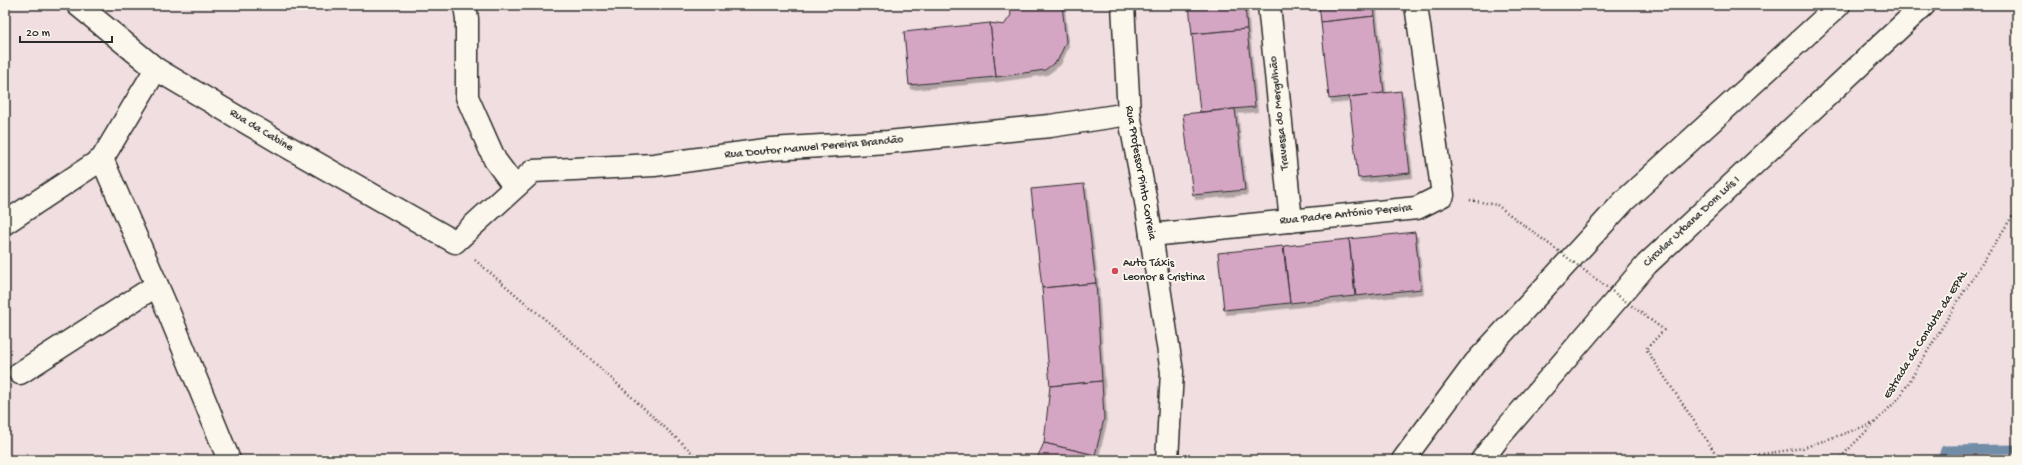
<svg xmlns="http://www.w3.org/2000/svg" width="2022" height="465" viewBox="0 0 2022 465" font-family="'Gochi Hand',sans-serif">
  <defs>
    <filter id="shadow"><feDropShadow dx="2.5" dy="4.5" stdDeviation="0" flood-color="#0004"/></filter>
  </defs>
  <rect width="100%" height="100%" fill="#f0dee0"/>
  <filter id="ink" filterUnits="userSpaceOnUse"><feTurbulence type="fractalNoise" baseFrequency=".025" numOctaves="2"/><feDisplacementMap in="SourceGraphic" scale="8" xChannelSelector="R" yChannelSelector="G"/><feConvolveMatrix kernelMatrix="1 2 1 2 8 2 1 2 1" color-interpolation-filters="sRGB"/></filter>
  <g filter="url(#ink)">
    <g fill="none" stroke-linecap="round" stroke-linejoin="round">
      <polyline stroke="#728da8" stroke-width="9" points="1942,460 1945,450 2017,449"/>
    </g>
    <g fill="#d5a5c4" stroke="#2b2b2b" filter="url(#shadow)">
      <polygon points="1009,5 1062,5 1066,42 1058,60 1045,70 996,77 990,23 1004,25 1011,15"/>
      <polygon points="1189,5 1245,5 1247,29 1192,34"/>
      <polygon points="1319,5 1374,5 1375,16 1321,22"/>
      <polygon points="1375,16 1384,93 1329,99 1321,22"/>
      <polygon points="990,23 996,77 909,85 904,32"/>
      <polygon points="1247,29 1255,107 1200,112 1192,34"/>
      <polygon points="1401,91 1410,173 1358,178 1349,97"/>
      <polygon points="1235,109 1245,190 1193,195 1183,114"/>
      <polygon points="1084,184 1096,283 1042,288 1031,189"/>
      <polygon points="1415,232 1421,289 1356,296 1349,239"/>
      <polygon points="1349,239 1355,296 1290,303 1284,246"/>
      <polygon points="1283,246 1290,303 1224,310 1218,253"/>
      <polygon points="1096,283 1102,381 1050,386 1042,288"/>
      <polygon points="1102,381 1104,419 1095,455 1044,443 1050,386"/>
      <polygon points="1044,443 1095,455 1093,460 1036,460"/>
    </g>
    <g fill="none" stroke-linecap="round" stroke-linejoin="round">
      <g stroke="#2b2b2b" stroke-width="25">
        <g id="minor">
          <polyline points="78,5 156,69 281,143 455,242 533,171 654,165 771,149 888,142 1050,126 1129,114"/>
          <polyline points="465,5 467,19 467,97 495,160 515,187"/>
          <polyline points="1123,5 1129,114 1146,202 1172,372 1167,460"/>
          <polyline points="1269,5 1291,221"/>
          <polyline points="102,159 169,313 229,460"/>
          <polyline points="5,223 102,159 156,69"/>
          <polyline points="1151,235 1417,208 1443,195 1416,5"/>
          <polyline points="20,373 157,285"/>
        </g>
      </g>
      <g stroke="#2b2b2b" stroke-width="25">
        <g id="trunk">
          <polyline points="1403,460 1475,363 1625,200 1839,5"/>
          <polyline points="1482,460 1500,436 1647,264 1924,5"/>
        </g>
      </g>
      <g stroke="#2b2b2b" stroke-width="2.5" stroke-dasharray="1 3" stroke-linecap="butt">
        <polyline points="1470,200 1497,205"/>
        <polyline points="475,260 574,344 700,460"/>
        <polyline points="1664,330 1646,349 1720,460"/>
        <polyline points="1744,460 1756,455 1803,448 1874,423"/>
        <polyline points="1838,460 1900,397 1958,301 2017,209"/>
      </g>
      <use href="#minor" stroke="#fbf7ec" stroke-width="22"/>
      <use href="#trunk" stroke="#fbf7ec" stroke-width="22"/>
      <polyline stroke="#2b2b2b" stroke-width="2.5" stroke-dasharray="1 3" stroke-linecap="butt" points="1497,205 1664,330"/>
    </g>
  </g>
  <circle fill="#d1495b" stroke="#fbf7ec" stroke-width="1.5" cx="1115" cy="271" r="4"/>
  <g text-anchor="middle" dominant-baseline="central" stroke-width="3.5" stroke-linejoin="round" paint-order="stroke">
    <g font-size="12" fill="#2b2b2b" stroke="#fbf7ec">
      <text transform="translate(1280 113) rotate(-96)">Travessa do Mergulhão</text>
      <text transform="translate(261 131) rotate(31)">Rua da Cabine</text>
      <text transform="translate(814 148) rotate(-5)">Rua Doutor Manuel Pereira Brandão</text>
      <text transform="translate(1140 173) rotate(80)">Rua Professor Pinto Correia</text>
      <text transform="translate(1346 215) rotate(-6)">Rua Padre António Pereira</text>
      <text transform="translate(1692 222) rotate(-43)">Circular Urbana Dom Luís I</text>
      <text transform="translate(1926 335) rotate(-58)">Estrada da Conduta da EPAL</text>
    </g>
    <g font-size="12" fill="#2b2b2b" stroke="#fbf7ec" text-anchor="start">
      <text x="1123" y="264">Auto Táxis<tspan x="1123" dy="14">Leonor &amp; Cristina</tspan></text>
    </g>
  </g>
  <rect width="2022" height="465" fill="none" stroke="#fbf7ec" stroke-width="20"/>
  <rect x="10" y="10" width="2002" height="445" fill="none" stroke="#2b2b2b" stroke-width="1.5" filter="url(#ink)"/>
  <path d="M20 36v6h92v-6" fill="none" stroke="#2b2b2b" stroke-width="2"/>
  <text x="26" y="36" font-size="12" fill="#2b2b2b" stroke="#fbf7ec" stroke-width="3" paint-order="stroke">20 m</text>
</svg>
